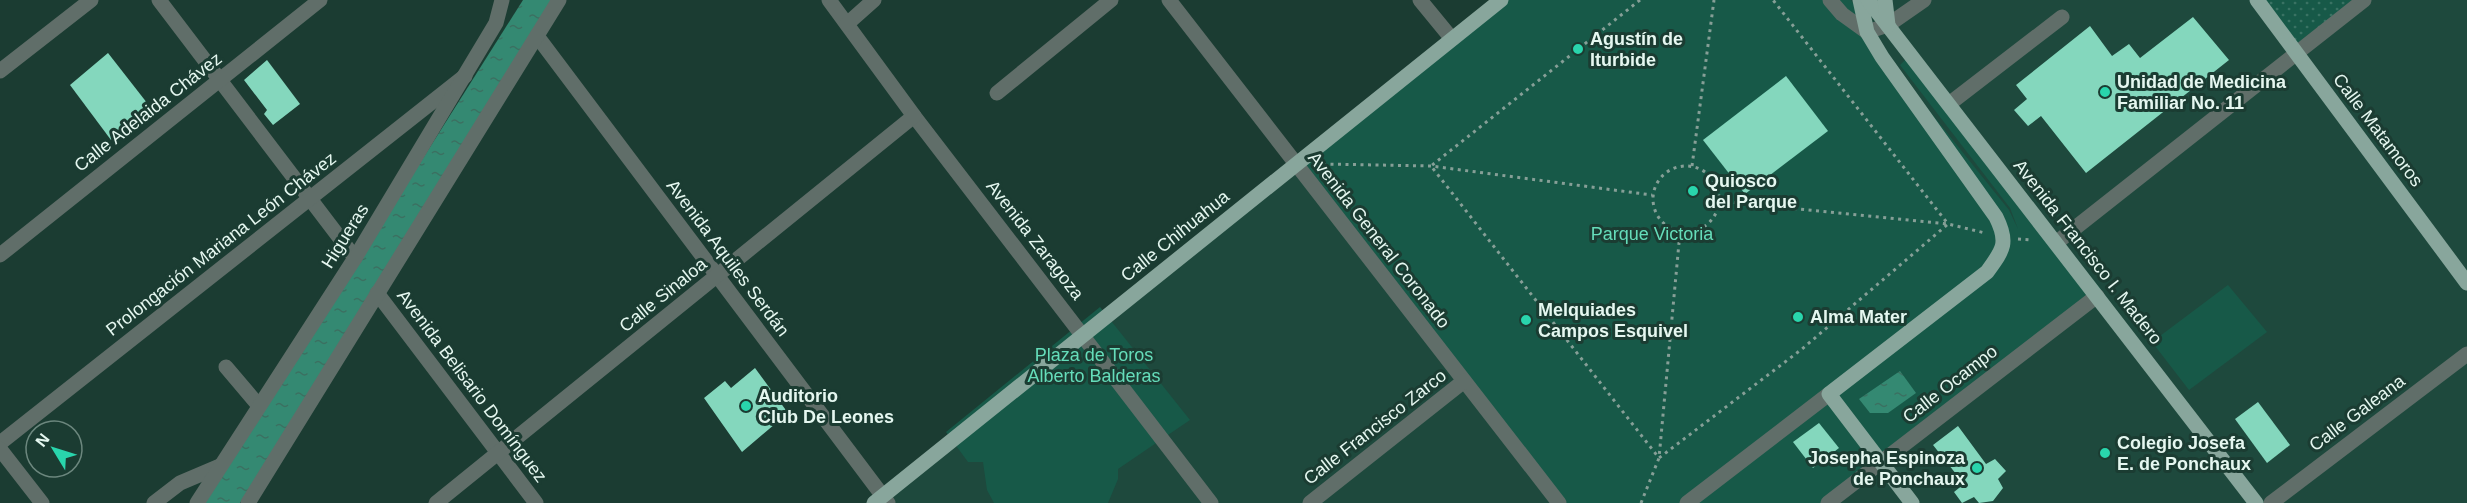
<svg xmlns="http://www.w3.org/2000/svg" width="2467" height="503" viewBox="0 0 2467 503" font-family="Arial,sans-serif">
  <defs>
    <pattern id="grass-dots" width="8" height="8" patternUnits="userSpaceOnUse" patternTransform="scale(1.5)"><rect width="8" height="8" fill="#175948"/><path d="M2 2h.1M6 6h.1" fill="none" stroke="#397263" stroke-width="1.8" stroke-linecap="round"/></pattern>
    <pattern id="water-ripples" width="26" height="14" patternUnits="userSpaceOnUse" patternTransform="scale(1.5)"><rect width="26" height="14" fill="#348972"/><path d="M2 4q2-2 4 0t4 0M15 11q2-2 4 0t4 0" fill="none" stroke="#3b7061"/></pattern>
  </defs>
  <rect width="100%" height="100%" fill="#1b3c32"/>
  <polygon fill="#1e493d" points="1501,0 2467,0 2467,503 883,503"/>
  <polygon fill="url(#grass-dots)" points="2259,0 2361,0 2297,51"/>
  <g fill="#175948">
    <polygon points="1497,0 1851,0 1891,63 2009,210 2018,229 2010,208 1900,65 1906,59 2101,289 1825,503 1565,503 1296,159"/>
    <polygon points="2228,285 2267,332 2189,390 2152,342"/>
    <polygon points="1100,307 1190,420 1118,469 1118,479 1108,503 994,503 987,490 983,462 968,462 946,432"/>
  </g>
  <g fill="url(#water-ripples)">
    <polygon points="523,0 553,0 240,503 205,503"/>
    <polygon points="1900,371 1916,393 1888,413 1870,413 1859,399"/>
  </g>
  <g fill="#84d7bd">
    <polygon points="2193,17 2229,60 2086,173 2041,116 2028,126 2014,110 2027,99 2016,85 2090,26 2112,56 2129,44 2140,58"/>
    <polygon points="108,53 151,108 111,140 70,85"/>
    <polygon points="267,60 300,104 273,125 264,114 267,110 244,80"/>
    <polygon points="1786,76 1828,131 1745,194 1703,140"/>
    <polygon points="755,368 788,413 742,452 704,398 725,381 731,388"/>
    <polygon points="2258,402 2290,445 2267,463 2235,419"/>
    <polygon points="1819,423 1839,448 1813,468 1793,442"/>
    <polygon points="1958,426 1986,464 1995,459 2006,471 1998,479 2003,488 1993,501 1979,503 1974,497 1962,503 1954,492 1964,484 1933,445"/>
  </g>
  <g fill="none" stroke-linecap="round" stroke-linejoin="round">
    <g stroke="#869f97" stroke-width="3" stroke-dasharray="3 4.5" stroke-linecap="butt">
      <polyline points="1640,0 1431,166 1659,458 1802,349 1948,224 1773,0"/>
      <polyline points="1323,164 1431,166 1652,195"/>
      <circle cx="1686" cy="199" r="33"/>
      <polyline points="1692,166 1714,0"/>
      <polyline points="1719,201 1948,224 1985,233"/>
      <polyline points="2018,239 2032,240"/>
      <polyline points="1641,503 1659,458 1680,232"/>
    </g>
    <g stroke="#606e69" stroke-width="15">
      <polyline points="159,0 355,258"/>
      <polyline points="829,0 914,116 1211,503"/>
      <polyline points="1169,0 1559,503"/>
      <polyline points="1420,0 1452,39"/>
      <polyline points="1830,0 1842,14 1867,32 1888,25 1924,0"/>
      <polyline points="847,24 874,0"/>
      <polyline points="537,36 888,503"/>
      <polyline points="0,71 91,0"/>
      <polyline points="997,93 1111,0"/>
      <polyline points="1949,104 2062,17"/>
      <polyline points="2056,243 2364,0"/>
      <polyline points="0,255 320,0"/>
      <polyline points="377,293 536,503"/>
      <polyline points="226,367 259,406"/>
      <polyline points="0,443 465,76"/>
      <polyline points="0,449 42,503"/>
      <polyline points="154,503 180,483 220,466"/>
      <polyline points="197,503 355,258 496,23 502,0"/>
      <polyline points="248,503 559,0"/>
      <polyline points="436,503 914,116"/>
      <polyline points="1310,503 1464,381"/>
      <polyline points="1687,503 1829,394"/>
      <polyline points="1828,503 2097,296"/>
      <polyline points="2271,503 2467,354"/>
    </g>
    <g stroke="#88a69c" stroke-width="15">
      <path d="M1860,0l7,32 15,25 114,160c13,26 7,33 -9,55l-158,122 83,109"/>
      <polyline points="1868,0 2256,503"/>
      <polyline points="1885,0 1888,25"/>
      <polyline points="2257,0 2467,283"/>
      <polyline points="874,503 1501,0"/>
    </g>
  </g>
  <g fill="#29d5ac" stroke="#1b3c32" stroke-width="2">
    <circle cx="1578" cy="49" r="6"/>
    <circle cx="2105" cy="92" r="6"/>
    <circle cx="1693" cy="191" r="6"/>
    <circle cx="1798" cy="317" r="6"/>
    <circle cx="1526" cy="320" r="6"/>
    <circle cx="746" cy="406" r="6"/>
    <circle cx="2105" cy="453" r="6"/>
    <circle cx="1977" cy="468" r="6"/>
  </g>
  <g text-anchor="middle" dominant-baseline="central" stroke-width="6" stroke-linejoin="round" paint-order="stroke">
    <g font-size="18" font-weight="bold" fill="#e5f7f0" stroke="#1b3c32" text-anchor="start">
      <text x="1590" y="39">Agustín de<tspan x="1590" dy="21">Iturbide</tspan></text>
      <text x="2117" y="82">Unidad de Medicina<tspan x="2117" dy="21">Familiar No. 11</tspan></text>
      <text x="1705" y="181">Quiosco<tspan x="1705" dy="21">del Parque</tspan></text>
      <text x="1538" y="310">Melquiades<tspan x="1538" dy="21">Campos Esquivel</tspan></text>
      <text x="1810" y="317">Alma Mater</text>
      <text x="758" y="396">Auditorio<tspan x="758" dy="21">Club De Leones</tspan></text>
      <text x="2117" y="443">Colegio Josefa<tspan x="2117" dy="21">E. de Ponchaux</tspan></text>
      <text x="1965" y="458" text-anchor="end">Josepha Espinoza<tspan x="1965" dy="21">de Ponchaux</tspan></text>
    </g>
    <g font-size="18" fill="#e5f7f0" stroke="#1b3c32">
      <text transform="translate(148 112) rotate(-38)">Calle Adelaida Chávez</text>
      <text transform="translate(2378 130) rotate(53)">Calle Matamoros</text>
      <text transform="translate(345 236) rotate(-58)">Higueras</text>
      <text transform="translate(1175 236) rotate(-39)">Calle Chihuahua</text>
      <text transform="translate(1035 240) rotate(52)">Avenida Zaragoza</text>
      <text transform="translate(1379 240) rotate(52)">Avenida General Coronado</text>
      <text transform="translate(221 244) rotate(-38)">Prolongación Mariana León Chávez</text>
      <text transform="translate(2088 252) rotate(52)">Avenida Francisco I. Madero</text>
      <text transform="translate(728 258) rotate(53)">Avenida Aquiles Serdán</text>
      <text transform="translate(663 295) rotate(-39)">Calle Sinaloa</text>
      <text transform="translate(1950 384) rotate(-38)">Calle Ocampo</text>
      <text transform="translate(472 386) rotate(53)">Avenida Belisario Domínguez</text>
      <text transform="translate(2357 413) rotate(-37)">Calle Galeana</text>
      <text transform="translate(1375 427) rotate(-38)">Calle Francisco Zarco</text>
    </g>
    <g font-size="18" fill="#65ddba" stroke="#1b3c32">
      <text x="1652" y="234">Parque Victoria</text>
      <text x="1094" y="355">Plaza de Toros<tspan x="1094" dy="21">Alberto Balderas</tspan></text>
    </g>
  </g>
  <g transform="translate(54 449) rotate(308)"><circle r="28" fill="#1b3c32" stroke="#6c877e" stroke-width="1.5"/>
  <path d="M0-4.5L10 22L0 15L-10 22Z" fill="#29d5ac"/>
  <text y="-9" font-size="16" font-weight="bold" text-anchor="middle" fill="#e5f7f0">N</text>
  </g>
</svg>
